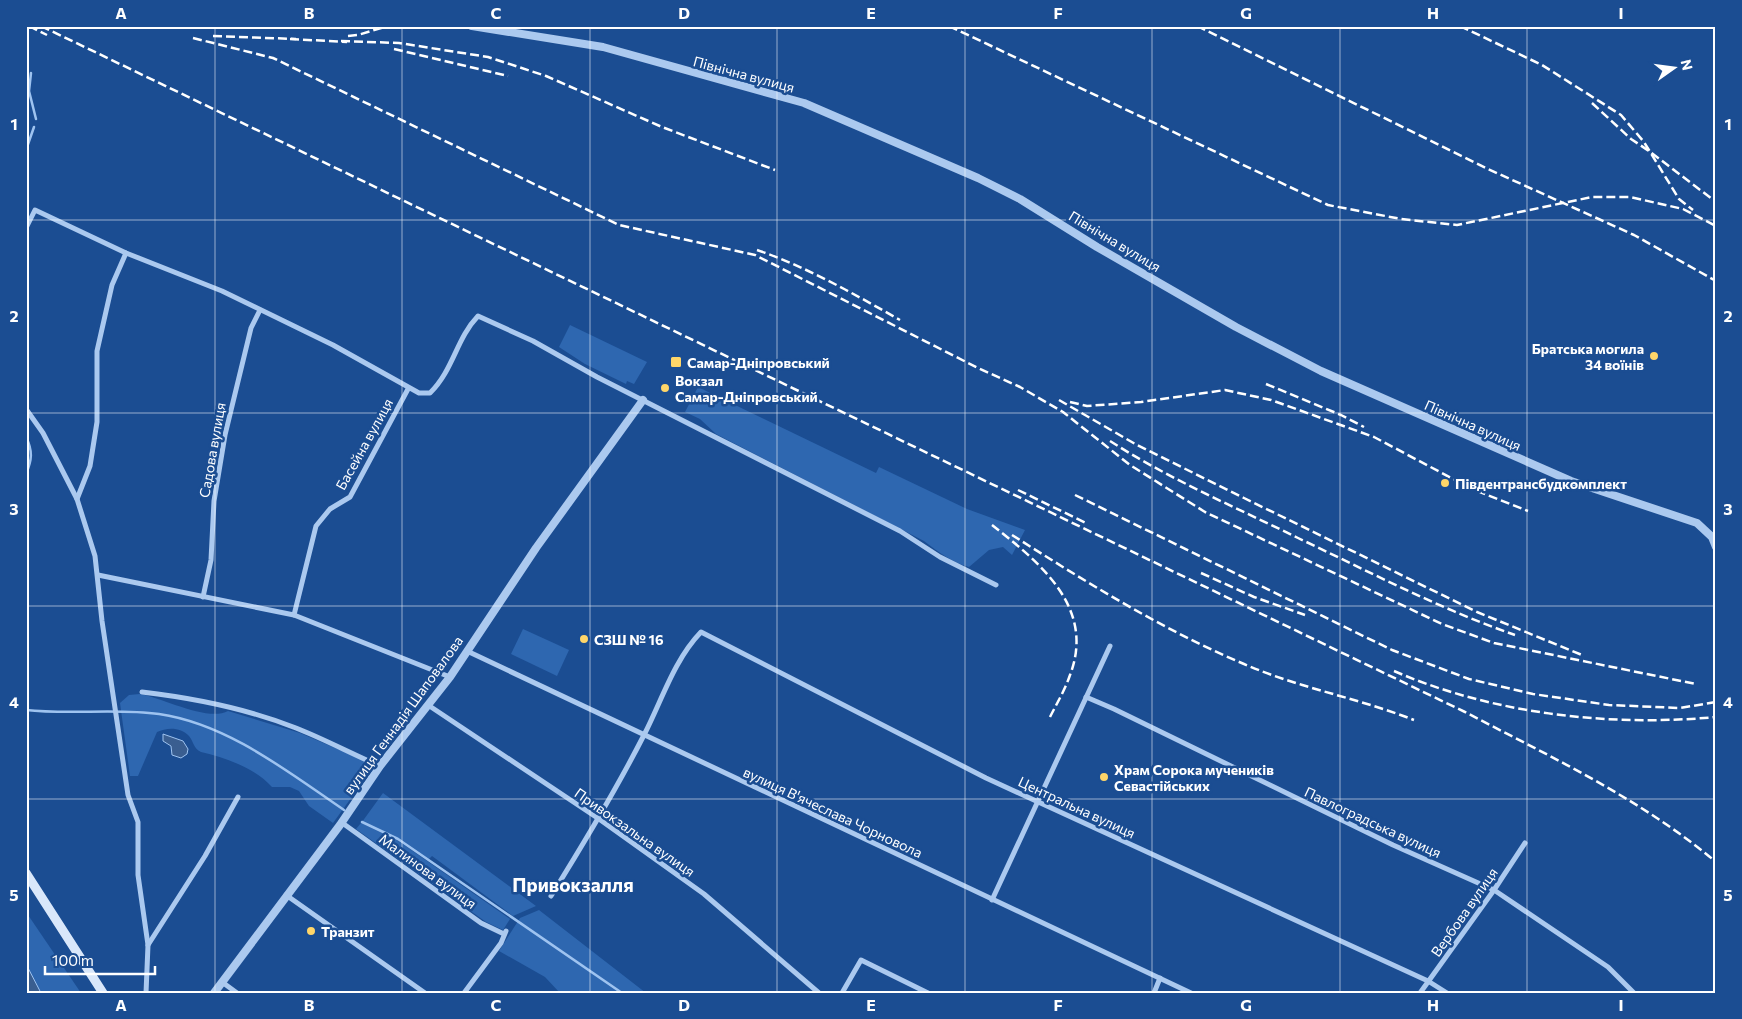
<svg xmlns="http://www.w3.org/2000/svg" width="1742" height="1019" viewBox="0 0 1742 1019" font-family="Commissioner,sans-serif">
  <rect width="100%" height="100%" fill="#1b4d92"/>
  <g fill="#2e67b0">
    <polygon points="570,325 647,362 634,384 627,381 626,384 585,364 559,347"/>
    <path d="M698,387l178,86 3,-6 88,42 58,21 -13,25 -9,-8 -14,3 -20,17c-17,-5 -31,-15 -45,-26l-208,-107 -16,-15 -15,-7z"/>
    <polygon points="523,629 569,650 557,676 511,654"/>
    <path d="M140,694c23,4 68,28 88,17l72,22 68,29 3,4 -1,6 -37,51 -24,-17 -10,-15 -9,-4h-18c-17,-19 -46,-29 -71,-35 -8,-4 -7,-10 -12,-16 -8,-9 -22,-9 -32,-4l-19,44h-8l-10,-73 9,-8z"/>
    <polygon points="383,793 536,906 513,916 432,856 428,860 398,839 362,822"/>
    <polygon points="361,823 397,840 510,919 503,930 486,922 356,829"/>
    <polygon points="539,910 646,993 560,993 545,977 499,951 520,918"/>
    <polygon points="26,912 81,993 26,993"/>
  </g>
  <g fill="#3a5e90" stroke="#9ec3f0">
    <polygon points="163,734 183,741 188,749 187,754 181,758 172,755 171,746 163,741"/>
    <polygon points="26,964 41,993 26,993"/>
  </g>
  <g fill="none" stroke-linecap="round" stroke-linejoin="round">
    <g stroke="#9ec3f0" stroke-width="2.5">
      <polyline points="31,73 29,91 36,119"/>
      <polyline points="26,150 34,127"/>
      <path d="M26,437c7,14 6,23 0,37"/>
      <path d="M26,710c44,5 89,-2 133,4 69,10 129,58 185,96"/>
      <polyline points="362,822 398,839 622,993"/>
    </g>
    <g stroke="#abc9ef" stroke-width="5">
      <path d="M26,228l9,-18 91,43 96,38 111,54 86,48h11c24,-24 26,-54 48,-77l55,25 64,36 303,154 40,26 56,28"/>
      <polyline points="26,326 26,339"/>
      <polyline points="26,409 43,433 77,499 95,556 102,621 128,795 138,822 138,875 148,945 146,993"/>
      <polyline points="77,499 90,466 97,422 97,351 112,285 126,253"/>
      <polyline points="98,575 294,615 450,677"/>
      <polyline points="203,597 211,560 214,501 225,435 251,328 260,310"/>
      <polyline points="294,615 316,526 330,509 350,497 408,389"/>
      <polyline points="467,651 1191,993"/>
      <path d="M142,692c51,6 106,17 154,36 28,11 56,26 84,38"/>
      <polyline points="1086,697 1114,709 1393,845 1494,890 1608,967 1634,993"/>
      <polyline points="428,705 599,819 704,894 819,993"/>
      <polyline points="341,822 481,923 504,934"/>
      <polyline points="286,895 425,993"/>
      <path d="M551,896c33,-53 65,-106 93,-161 18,-35 30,-75 57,-103l285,146 442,203 19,12"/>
      <polyline points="992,900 1110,646"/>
      <polyline points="148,945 205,856 238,797"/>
      <polyline points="222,982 237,993"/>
      <polyline points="464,993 501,943 506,931"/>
      <polyline points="842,993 861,960 928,993"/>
      <polyline points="1154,993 1160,978"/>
      <polyline points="1420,993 1494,890 1525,843"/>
    </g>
    <g stroke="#abc9ef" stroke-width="8">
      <polyline points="472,26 603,47 804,103 978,178 1020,199 1097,247 1236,327 1321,371 1571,481 1697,523 1712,537 1716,547"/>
      <polyline points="214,993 340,825 380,766 450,677 536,548 643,400"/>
    </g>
    <polyline stroke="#d9e7fa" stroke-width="9" points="26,873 103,993"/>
    <g stroke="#fff" stroke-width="2.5" stroke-dasharray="9 4" stroke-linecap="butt">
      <polyline points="29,26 47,35"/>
      <path d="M41,26l1424,686c86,45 176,87 251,150"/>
      <polyline points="949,26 1328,205 1401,219 1457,225 1592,197 1630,197 1683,209 1716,226"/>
      <polyline points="1197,26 1488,169 1634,235 1716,281"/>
      <polyline points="1460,26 1542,65 1621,115 1644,142 1679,199 1693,210"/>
      <polyline points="213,36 296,39"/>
      <polyline points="348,36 358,35 388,26"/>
      <polyline points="193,38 273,58 619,225 755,255 978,368 1020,387 1063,412 1130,465 1205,512 1442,624 1494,643 1696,684"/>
      <polyline points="290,39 347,42"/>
      <polyline points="341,41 399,43 488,57 546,76 662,127 775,170"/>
      <polyline points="394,49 508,76"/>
      <polyline points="1592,103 1631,139 1649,151 1716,202"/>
      <path d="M757,250c50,17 97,44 143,70"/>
      <polyline points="1266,384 1341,415 1364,427"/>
      <polyline points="1059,400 1137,445 1244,498 1477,612 1582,655"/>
      <polyline points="1070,402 1087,406 1141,402 1225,390 1271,400 1374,437 1472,489 1528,511"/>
      <path d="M1110,441c59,38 125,66 188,97 72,34 142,71 217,97"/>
      <polyline points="1018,490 1086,523"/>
      <polyline points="1075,495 1392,650 1469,679 1533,694 1609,705 1680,708 1716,702"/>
      <path d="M992,525c47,37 104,82 78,150 -5,15 -13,28 -20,42"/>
      <path d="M1012,535c74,47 151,95 232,129 55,24 114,34 170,56"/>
      <polyline points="1201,573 1254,597 1305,615"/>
      <path d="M1394,671c99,43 216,56 322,46"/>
    </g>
  </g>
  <path fill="none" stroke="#fff" stroke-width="1" stroke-opacity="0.55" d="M215,26v967M402,26v967M590,26v967M777,26v967M965,26v967M1152,26v967M1340,26v967M1527,26v967M26,220h1690M26,413h1690M26,606h1690M26,799h1690"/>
  <g fill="#ffd669" stroke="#1b4d92" stroke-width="2">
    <circle cx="1654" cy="356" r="5"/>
    <rect x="670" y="356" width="12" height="12" rx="2.5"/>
    <circle cx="665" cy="388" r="5"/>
    <circle cx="1445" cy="483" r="5"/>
    <circle cx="584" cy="639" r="5"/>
    <circle cx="1104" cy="777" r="5"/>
    <circle cx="311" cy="931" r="5"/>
  </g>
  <g text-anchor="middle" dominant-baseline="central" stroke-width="5" stroke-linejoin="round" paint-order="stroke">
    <g font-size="14" fill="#fff" stroke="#1b4d92">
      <text transform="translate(744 74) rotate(15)">Північна вулиця</text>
      <text transform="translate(1115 241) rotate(31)">Північна вулиця</text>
      <text transform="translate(1473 425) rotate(24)">Північна вулиця</text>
      <text transform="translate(364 444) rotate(-61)">Басейна вулиця</text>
      <text transform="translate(212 450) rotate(-80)">Садова вулиця</text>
      <text transform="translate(403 715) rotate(-54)">вулиця Геннадія Шаповалова</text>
      <text transform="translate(1077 807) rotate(25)">Центральна вулиця</text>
      <text transform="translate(833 812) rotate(25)">вулиця В'ячеслава Чорновола</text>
      <text transform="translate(1373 822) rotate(25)">Павлоградська вулиця</text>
      <text transform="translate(635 832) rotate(35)">Привокзальна вулиця</text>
      <text transform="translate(428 871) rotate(36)">Малинова вулиця</text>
      <text transform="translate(1464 912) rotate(-55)">Вербова вулиця</text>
    </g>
    <g font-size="14" font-weight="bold" fill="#fff" stroke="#1b4d92" text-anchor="start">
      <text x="1644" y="348" text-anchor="end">Братська могила<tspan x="1644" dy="16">34 воїнів</tspan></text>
      <text x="687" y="362">Самар-Дніпровський</text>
      <text x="675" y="380">Вокзал<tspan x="675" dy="16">Самар-Дніпровський</tspan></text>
      <text x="1455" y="483">Південтрансбудкомплект</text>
      <text x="594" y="639">СЗШ № 16</text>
      <text x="1114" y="769">Храм Сорока мучеників<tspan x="1114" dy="16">Севастійських</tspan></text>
      <text x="321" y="931">Транзит</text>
    </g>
    <g font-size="19" font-weight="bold" fill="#fff" stroke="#1b4d92">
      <text x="573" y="884">Привокзалля</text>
    </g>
  </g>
  <rect width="1742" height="1019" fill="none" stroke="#1b4d92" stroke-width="55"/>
  <g transform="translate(1674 68) rotate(76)" stroke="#1b4d92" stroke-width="4" paint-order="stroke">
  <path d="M0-4L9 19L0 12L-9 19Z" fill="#ffffff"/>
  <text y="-8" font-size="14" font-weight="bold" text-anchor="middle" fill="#ffffff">N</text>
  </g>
  <path d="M45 966v8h110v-8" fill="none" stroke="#ffffff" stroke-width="2.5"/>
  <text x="52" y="966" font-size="15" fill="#ffffff" stroke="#1b4d92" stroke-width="4" paint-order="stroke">100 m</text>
  <rect x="28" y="28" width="1686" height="964" fill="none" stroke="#fff" stroke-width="2"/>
  <g font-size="16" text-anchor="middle" font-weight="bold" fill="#fff">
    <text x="121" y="19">A</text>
    <text x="309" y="19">B</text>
    <text x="496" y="19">C</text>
    <text x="684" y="19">D</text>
    <text x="871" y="19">E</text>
    <text x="1058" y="19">F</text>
    <text x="1246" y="19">G</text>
    <text x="1433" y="19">H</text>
    <text x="1621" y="19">I</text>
    <text x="14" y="130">1</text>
    <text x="1728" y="130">1</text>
    <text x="14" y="322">2</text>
    <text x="1728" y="322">2</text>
    <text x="14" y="515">3</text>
    <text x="1728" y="515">3</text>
    <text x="14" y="708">4</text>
    <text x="1728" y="708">4</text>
    <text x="14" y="901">5</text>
    <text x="1728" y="901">5</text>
    <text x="121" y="1011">A</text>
    <text x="309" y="1011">B</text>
    <text x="496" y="1011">C</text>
    <text x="684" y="1011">D</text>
    <text x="871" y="1011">E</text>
    <text x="1058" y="1011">F</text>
    <text x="1246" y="1011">G</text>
    <text x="1433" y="1011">H</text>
    <text x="1621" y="1011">I</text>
  </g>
</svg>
